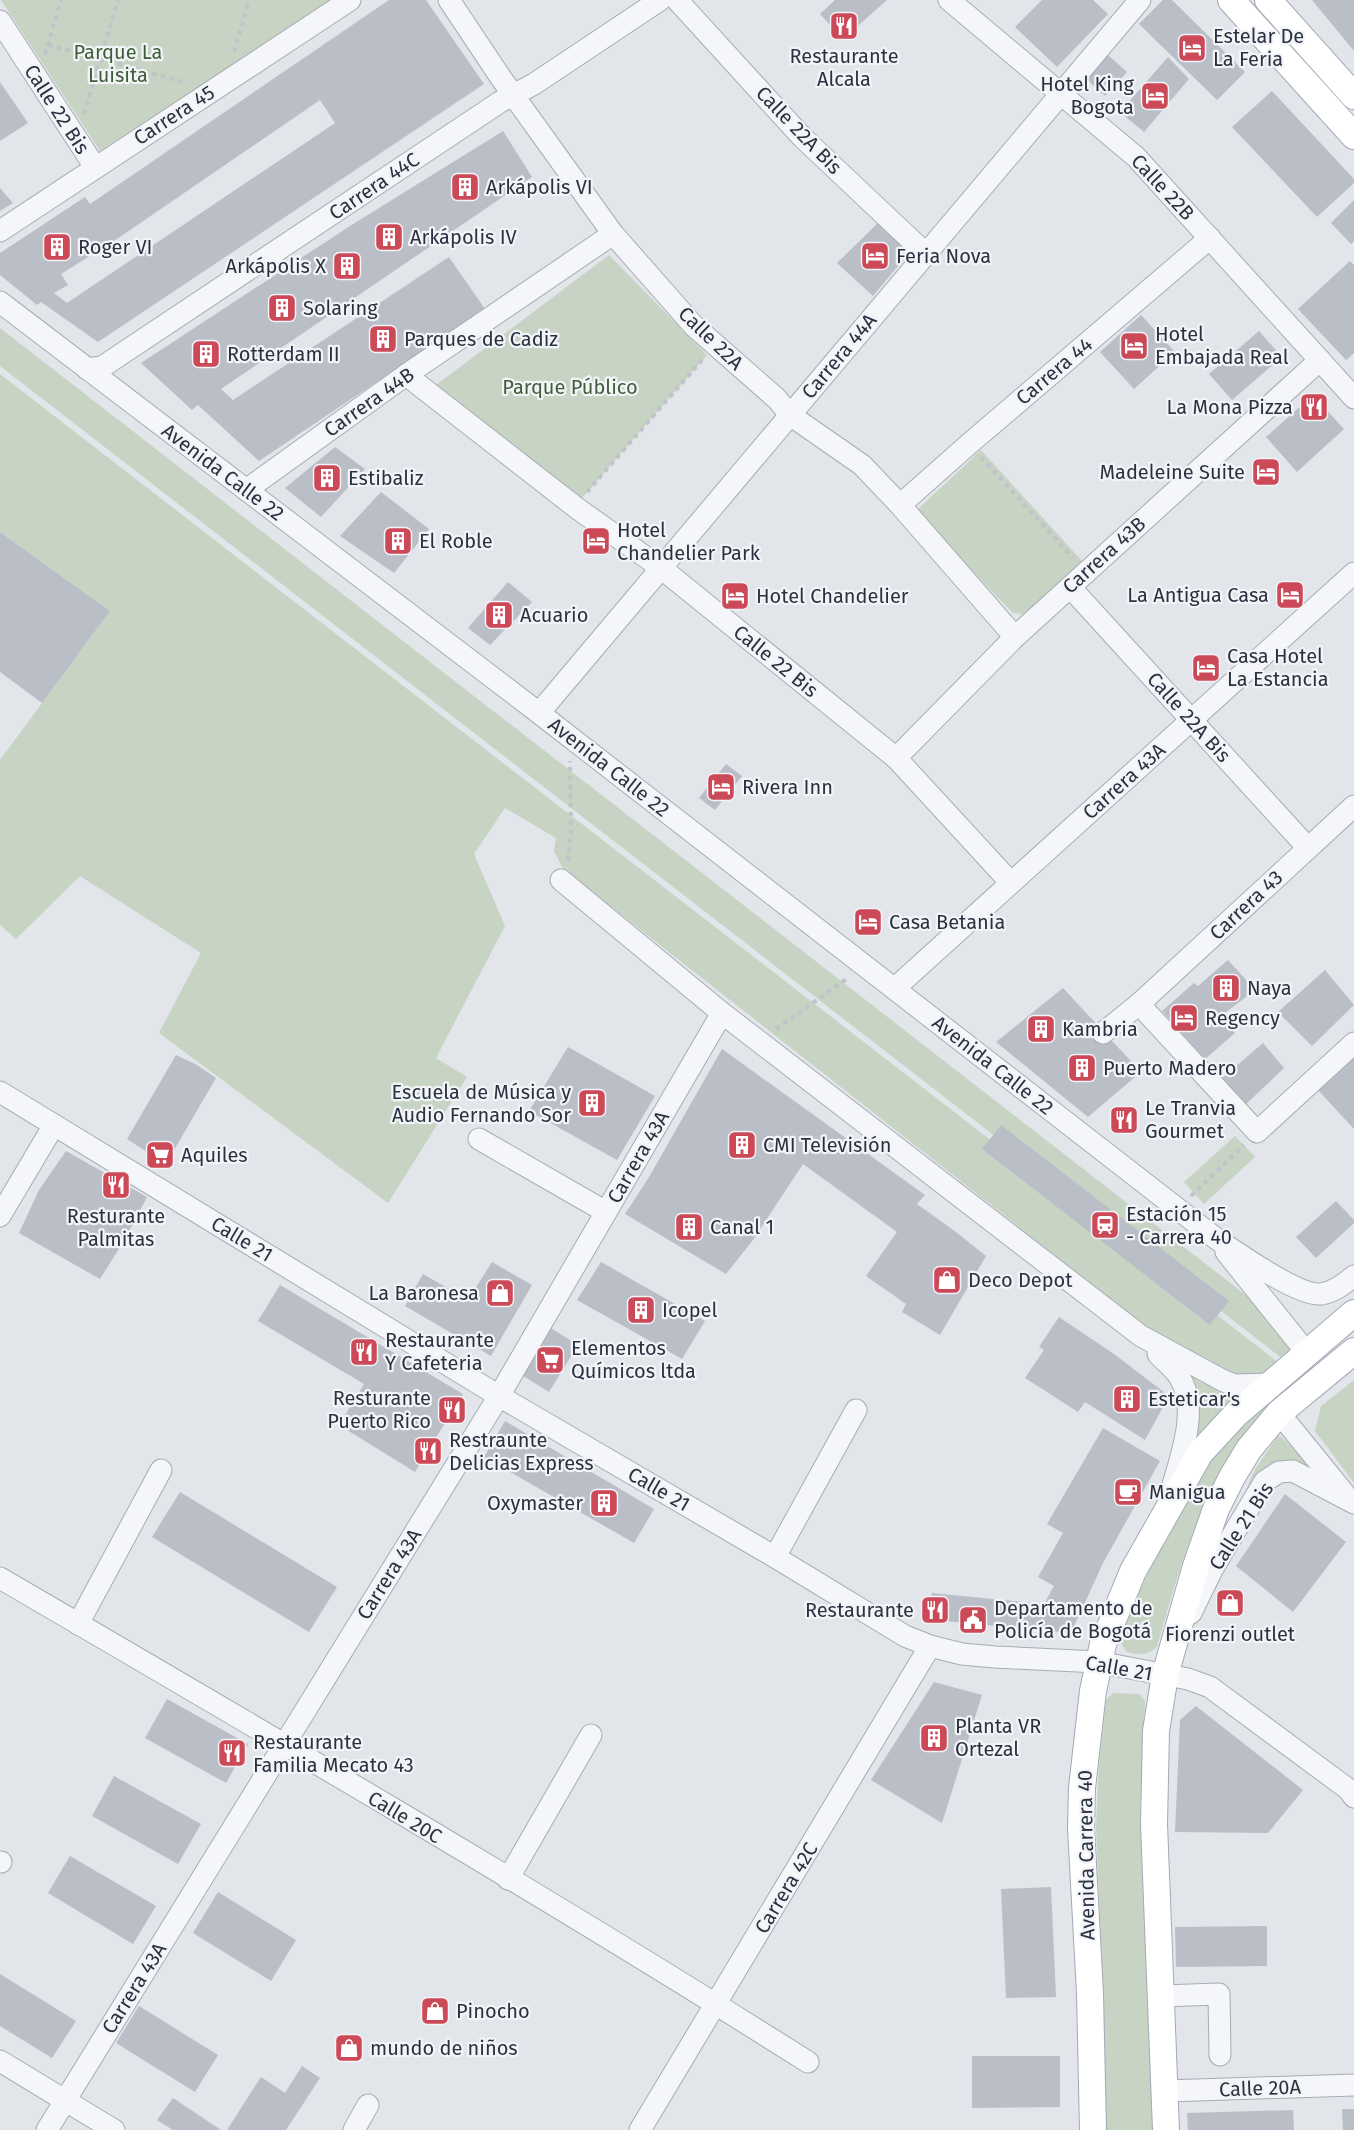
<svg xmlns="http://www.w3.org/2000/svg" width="1354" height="2130" viewBox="0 0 1354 2130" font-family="'Fira Sans',sans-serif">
  <rect width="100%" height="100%" fill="#e2e5ea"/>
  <g fill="#c7d4c4">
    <polygon points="1,0 333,0 100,151"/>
    <polygon points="609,255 707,355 581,499 436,385"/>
    <polygon points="0,328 1256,1303 1289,1336 1290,1353 1283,1359 0,366"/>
    <polygon points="0,374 1279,1363 1261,1381 1244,1382 1158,1336 563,869 554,851 556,838 505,808 474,854 505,926 436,1058 467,1077 388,1203 159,1033 201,953 80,876 16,939 0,925 0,760 110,611 0,532"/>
    <polygon points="981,450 1083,562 1026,614 1013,613 915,512"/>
    <polygon points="1235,1136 1255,1157 1204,1204 1184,1182"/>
    <path d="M1184,1371l19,10 41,13 -49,48c5,-34 5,-40 -11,-71z"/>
    <polygon points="1354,1380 1354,1483 1315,1431 1321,1406"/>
    <path d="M1277,1391l4,3c-19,20 -38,41 -53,64 -33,53 -54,129 -71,189 -9,9 -19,8 -30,5l-7,-10 -1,-7 45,-97 40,-70 25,-29z"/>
    <polygon points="1278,1436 1282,1437 1325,1483 1286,1467 1230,1527 1255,1469"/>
    <polygon points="1113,1693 1140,1694 1145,1701 1140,1809 1151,2020 1153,2130 1106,2130 1104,2012 1096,1826 1099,1765 1106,1700"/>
  </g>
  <g fill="#babec7" fill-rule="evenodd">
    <path d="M389,0h37l58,84 -386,258 -57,-40 -4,3 -37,-30v-22l85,-56 5,7zM320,100l15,23 -268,180 -13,-10 14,-8 -7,-11 53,-33z"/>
    <polygon points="835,0 887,0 843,39 820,14"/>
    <polygon points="1042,0 1093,0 1108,14 1057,67 1015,27"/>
    <polygon points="1163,0 1172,0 1245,72 1217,100 1139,24"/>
    <polygon points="1312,0 1354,0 1354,51"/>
    <polygon points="1108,55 1127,72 1105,96 1087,80"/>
    <polygon points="1168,57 1189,79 1144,132 1120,112"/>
    <polygon points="0,82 28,123 0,141"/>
    <polygon points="1272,91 1354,179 1354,183 1317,217 1232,127"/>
    <polygon points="503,131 532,177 221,389 233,400 449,257 485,309 259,461 198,405 192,410 141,363 350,226"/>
    <polygon points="0,188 13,203 0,211"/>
    <polygon points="1354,200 1354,241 1351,244 1331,223"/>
    <polygon points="881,220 912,249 873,296 837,263"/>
    <polygon points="1350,261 1354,265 1354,353 1346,360 1298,309"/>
    <polygon points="1141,315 1175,352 1134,389 1100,352"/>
    <polygon points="1259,331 1282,357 1232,400 1209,374"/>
    <polygon points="1313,395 1344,429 1297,472 1266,437"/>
    <polygon points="335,447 365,469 321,517 285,488"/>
    <polygon points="381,492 429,529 394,573 340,536"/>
    <polygon points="0,532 110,611 42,703 0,672"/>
    <polygon points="508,582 532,602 490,645 468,628"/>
    <polygon points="726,764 742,776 715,810 699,798"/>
    <polygon points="1228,960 1255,990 1221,1016 1235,1033 1205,1059 1162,1011 1194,983 1198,986"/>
    <polygon points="1325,970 1354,1005 1312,1046 1278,1012"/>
    <polygon points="1063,988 1141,1072 1088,1117 996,1042"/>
    <polygon points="1263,1043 1284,1068 1243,1107 1220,1080"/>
    <polygon points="568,1047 655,1096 617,1160 529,1111"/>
    <polygon points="722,1049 925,1195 917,1204 956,1232 986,1256 940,1335 902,1312 906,1304 866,1276 897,1232 803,1164 753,1240 726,1274 625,1214 649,1177"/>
    <polygon points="176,1055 197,1065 216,1078 167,1162 147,1152 127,1139"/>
    <polygon points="1354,1057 1354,1129 1318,1090"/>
    <polygon points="1001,1125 1229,1301 1210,1325 982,1149"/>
    <polygon points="66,1151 147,1197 125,1239 100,1279 19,1233 39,1190"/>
    <polygon points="1336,1201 1354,1220 1354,1223 1316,1258 1296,1237"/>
    <polygon points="492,1262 532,1285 491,1356 405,1306 423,1274 468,1300"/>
    <polygon points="601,1262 705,1321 682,1359 577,1300"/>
    <polygon points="280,1285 463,1394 415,1472 339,1425 364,1384 258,1321"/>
    <polygon points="1059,1317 1114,1354 1169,1396 1145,1440 1085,1402 1078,1412 1025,1378 1044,1350 1039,1347"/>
    <polygon points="549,1327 578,1345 549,1392 520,1374"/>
    <polygon points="505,1421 654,1509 634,1543 484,1457"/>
    <polygon points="1103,1428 1160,1461 1103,1563 1071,1633 923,1619 932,1593 1044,1604 1054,1586 1038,1577 1063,1533 1047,1524"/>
    <polygon points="180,1492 337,1587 309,1632 152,1537"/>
    <polygon points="1285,1494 1346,1542 1293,1612 1236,1566"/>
    <polygon points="934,1682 982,1695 942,1823 871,1780"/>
    <polygon points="167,1699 248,1744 226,1783 145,1738"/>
    <polygon points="1196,1706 1303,1790 1268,1833 1175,1832 1180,1720"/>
    <polygon points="114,1776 201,1824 178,1864 92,1816"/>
    <polygon points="70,1856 156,1906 133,1944 48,1893"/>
    <polygon points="1051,1887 1056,1997 1006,1998 1001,1889"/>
    <polygon points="218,1892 296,1940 271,1981 193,1933"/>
    <polygon points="1267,1926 1267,1966 1176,1967 1175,1927"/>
    <polygon points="0,1974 76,2021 52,2058 0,2026"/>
    <polygon points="139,2006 218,2055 195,2092 116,2043"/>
    <polygon points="972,2056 1060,2056 1060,2107 972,2108"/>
    <polygon points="302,2066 320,2078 286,2130 227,2130 261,2077 285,2093"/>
    <polygon points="173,2098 221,2130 173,2130 157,2120"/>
    <polygon points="1342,2109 1354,2109 1354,2130 1343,2130"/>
    <polygon points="1293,2110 1294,2130 1188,2130 1187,2113"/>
  </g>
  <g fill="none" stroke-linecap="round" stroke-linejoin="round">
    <g stroke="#a7acb4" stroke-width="23">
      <g id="minor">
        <polyline points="449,0 501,78 613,234 694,326 777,399 790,415 862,465 900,505 1015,637"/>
        <polyline points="677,0 802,137 926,254"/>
        <polyline points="949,0 1136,157 1354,398"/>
        <polyline points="0,21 95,167"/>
        <polyline points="0,231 350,0"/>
        <path d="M0,302l539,411 675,524c22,15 83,59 107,57 13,-2 23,-10 33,-18"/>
        <polyline points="87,369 102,367 500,102 534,84 660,0"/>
        <polyline points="406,375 578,509 661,568 896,758 1011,883"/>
        <polyline points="246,490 406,375 613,234"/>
        <polyline points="900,505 969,444 1210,238"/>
        <polyline points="1070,587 1308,848"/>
        <polyline points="539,713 1140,0"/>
        <polyline points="896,758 1015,637 1320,360"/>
        <polyline points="561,880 722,1013 1141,1336 1222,1380 1234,1385 1270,1384"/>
        <polyline points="895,988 1354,573"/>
        <polyline points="1139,1004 1257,1132 1354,1043"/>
        <polyline points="1103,1033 1139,1004 1354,806"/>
        <polyline points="0,1092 499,1396 775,1557 905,1636 930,1646 962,1654 995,1657 1098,1662 1188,1679 1210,1687 1348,1789 1354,1797"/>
        <polyline points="479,1139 606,1212"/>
        <polyline points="0,1216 54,1125"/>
        <polyline points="1226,1252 1307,1353"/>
        <path d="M1158,1354c7,8 17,15 22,24 20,34 -1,82 -10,118"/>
        <polyline points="1279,1413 1344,1493"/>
        <polyline points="775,1557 856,1410"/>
        <path d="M0,1578c271,158 542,316 808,484"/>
        <polyline points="1191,1613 1213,1568 1250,1506 1265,1481 1279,1472 1293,1471 1354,1503"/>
        <polyline points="78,1624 161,1470"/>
        <polyline points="0,1862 1,1862"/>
        <polyline points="508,1879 591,1735"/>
        <polyline points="1162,1996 1219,1994 1220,2055"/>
        <polyline points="0,2061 114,2130"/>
        <polyline points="1166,2091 1354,2085"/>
        <polyline points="47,2130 499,1396 722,1013"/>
        <polyline points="354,2130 368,2105"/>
        <polyline points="640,2130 930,1646"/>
      </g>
    </g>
    <g stroke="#a2a9b6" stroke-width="28">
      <g id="major">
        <polyline points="1231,0 1354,136"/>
        <polyline points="1268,0 1354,96"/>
        <polyline points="1093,2130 1090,1993 1081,1828 1082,1788 1093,1691 1103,1644 1133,1571 1200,1453 1237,1413 1354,1313"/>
        <polyline points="1166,2130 1154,1824 1156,1731 1165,1675 1196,1566 1216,1509 1232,1477 1249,1449 1279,1413 1354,1351"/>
      </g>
    </g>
    <g stroke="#c0c3c9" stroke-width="4" stroke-dasharray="4.5 4.5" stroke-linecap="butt">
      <polyline points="48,45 187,83"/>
      <polyline points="234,52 249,0"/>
      <polyline points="45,54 61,0"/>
      <polyline points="84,114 118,0"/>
      <polyline points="981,457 1073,558"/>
      <polyline points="587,492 702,360"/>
      <polyline points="568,861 571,833 570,761"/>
      <polyline points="776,1029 848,978"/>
      <polyline points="1191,1196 1244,1145"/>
    </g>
    <use href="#minor" stroke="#f5f6f9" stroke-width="21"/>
    <use href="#major" stroke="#fff" stroke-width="26"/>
  </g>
  <defs>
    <g id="restaurant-square" transform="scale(1.5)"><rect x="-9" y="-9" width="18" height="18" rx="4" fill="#cc4a58" stroke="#f2f4f8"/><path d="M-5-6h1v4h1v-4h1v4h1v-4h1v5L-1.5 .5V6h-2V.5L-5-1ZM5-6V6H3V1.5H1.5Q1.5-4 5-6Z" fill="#fff"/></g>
    <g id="hotel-square" transform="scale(1.5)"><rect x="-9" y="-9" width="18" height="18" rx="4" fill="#cc4a58" stroke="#f2f4f8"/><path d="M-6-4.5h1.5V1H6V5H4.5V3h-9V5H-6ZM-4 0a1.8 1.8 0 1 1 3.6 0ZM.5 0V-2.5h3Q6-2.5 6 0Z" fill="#fff"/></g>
    <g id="building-square" transform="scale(1.5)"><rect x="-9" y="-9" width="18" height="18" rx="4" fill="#cc4a58" stroke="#f2f4f8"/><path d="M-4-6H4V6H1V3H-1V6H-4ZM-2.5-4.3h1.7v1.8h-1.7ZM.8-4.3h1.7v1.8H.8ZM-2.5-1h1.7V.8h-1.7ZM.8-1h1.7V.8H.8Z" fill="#fff"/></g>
    <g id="supermarket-square" transform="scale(1.5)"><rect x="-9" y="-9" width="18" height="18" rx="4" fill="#cc4a58" stroke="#f2f4f8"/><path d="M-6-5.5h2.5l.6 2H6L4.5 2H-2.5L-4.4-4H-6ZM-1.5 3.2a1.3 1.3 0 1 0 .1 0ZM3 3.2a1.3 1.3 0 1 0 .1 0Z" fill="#fff"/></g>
    <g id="station-square" transform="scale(1.5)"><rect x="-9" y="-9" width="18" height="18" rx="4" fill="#cc4a58" stroke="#f2f4f8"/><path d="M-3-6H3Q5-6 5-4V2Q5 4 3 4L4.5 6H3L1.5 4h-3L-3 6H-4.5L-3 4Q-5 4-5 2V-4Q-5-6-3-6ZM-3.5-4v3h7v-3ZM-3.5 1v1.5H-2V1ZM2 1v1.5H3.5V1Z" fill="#fff"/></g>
    <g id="shop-square" transform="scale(1.5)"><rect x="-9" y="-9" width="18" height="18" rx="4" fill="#cc4a58" stroke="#f2f4f8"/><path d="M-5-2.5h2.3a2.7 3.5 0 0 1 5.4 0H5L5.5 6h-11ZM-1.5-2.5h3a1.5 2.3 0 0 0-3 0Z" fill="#fff"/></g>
    <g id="cafe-square" transform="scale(1.5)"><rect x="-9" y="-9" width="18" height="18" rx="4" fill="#cc4a58" stroke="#f2f4f8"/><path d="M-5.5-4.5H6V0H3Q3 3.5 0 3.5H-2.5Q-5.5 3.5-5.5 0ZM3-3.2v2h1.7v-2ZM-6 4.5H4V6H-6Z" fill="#fff"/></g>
    <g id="civic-square" transform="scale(1.5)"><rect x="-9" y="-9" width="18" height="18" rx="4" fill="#cc4a58" stroke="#f2f4f8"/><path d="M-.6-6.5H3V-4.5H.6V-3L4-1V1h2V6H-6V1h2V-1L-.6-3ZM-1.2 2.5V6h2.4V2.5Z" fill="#fff"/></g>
  </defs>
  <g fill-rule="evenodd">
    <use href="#restaurant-square" x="844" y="26"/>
    <use href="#hotel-square" x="1192" y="48"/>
    <use href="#hotel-square" x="1155" y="96"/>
    <use href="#building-square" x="465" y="187"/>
    <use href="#building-square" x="389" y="237"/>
    <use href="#building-square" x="57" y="247"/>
    <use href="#hotel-square" x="875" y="256"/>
    <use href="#building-square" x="347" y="266"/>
    <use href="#building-square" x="282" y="308"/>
    <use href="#building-square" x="383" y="339"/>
    <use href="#hotel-square" x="1134" y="346"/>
    <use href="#building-square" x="206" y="354"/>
    <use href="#restaurant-square" x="1314" y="407"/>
    <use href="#hotel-square" x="1266" y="472"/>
    <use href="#building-square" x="327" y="478"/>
    <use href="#building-square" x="398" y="541"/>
    <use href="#hotel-square" x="596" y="541"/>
    <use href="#hotel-square" x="1290" y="595"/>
    <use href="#hotel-square" x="735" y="596"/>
    <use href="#building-square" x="499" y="615"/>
    <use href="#hotel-square" x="1206" y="668"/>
    <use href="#hotel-square" x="721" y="787"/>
    <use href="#hotel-square" x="868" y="922"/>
    <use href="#building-square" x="1226" y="988"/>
    <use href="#hotel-square" x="1184" y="1018"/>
    <use href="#building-square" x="1041" y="1029"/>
    <use href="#building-square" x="1082" y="1068"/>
    <use href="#building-square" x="592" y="1103"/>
    <use href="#restaurant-square" x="1124" y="1120"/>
    <use href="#building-square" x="742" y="1145"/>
    <use href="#supermarket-square" x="160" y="1155"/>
    <use href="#restaurant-square" x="116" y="1185"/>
    <use href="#station-square" x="1105" y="1225"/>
    <use href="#building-square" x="689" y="1227"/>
    <use href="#shop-square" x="947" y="1280"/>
    <use href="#shop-square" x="500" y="1293"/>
    <use href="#building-square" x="641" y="1310"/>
    <use href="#restaurant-square" x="364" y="1352"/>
    <use href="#supermarket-square" x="550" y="1360"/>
    <use href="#building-square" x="1127" y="1399"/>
    <use href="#restaurant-square" x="452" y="1410"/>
    <use href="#restaurant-square" x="428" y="1451"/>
    <use href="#cafe-square" x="1128" y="1492"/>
    <use href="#building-square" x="604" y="1503"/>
    <use href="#shop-square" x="1230" y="1603"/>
    <use href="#restaurant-square" x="935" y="1610"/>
    <use href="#civic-square" x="973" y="1620"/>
    <use href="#building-square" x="934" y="1738"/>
    <use href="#restaurant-square" x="232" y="1753"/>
    <use href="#shop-square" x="435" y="2011"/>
    <use href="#shop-square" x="349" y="2048"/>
  </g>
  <g text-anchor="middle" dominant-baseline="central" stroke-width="4.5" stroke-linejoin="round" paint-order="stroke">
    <g font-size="20" fill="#2a3242" stroke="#f2f4f8" text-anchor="start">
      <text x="1213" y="36">Estelar De<tspan x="1213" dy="23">La Feria</tspan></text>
      <text x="844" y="56" text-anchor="middle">Restaurante<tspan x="844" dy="23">Alcala</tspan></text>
      <text x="1134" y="84" text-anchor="end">Hotel King<tspan x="1134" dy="23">Bogota</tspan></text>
      <text x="486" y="187">Arkápolis VI</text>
      <text x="410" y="237">Arkápolis IV</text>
      <text x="78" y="247">Roger VI</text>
      <text x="896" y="256">Feria Nova</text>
      <text x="326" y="266" text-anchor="end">Arkápolis X</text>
      <text x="303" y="308">Solaring</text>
      <text x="1155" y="334">Hotel<tspan x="1155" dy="23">Embajada Real</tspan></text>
      <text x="404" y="339">Parques de Cadiz</text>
      <text x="227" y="354">Rotterdam II</text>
      <text x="1293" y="407" text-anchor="end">La Mona Pizza</text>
      <text x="1245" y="472" text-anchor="end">Madeleine Suite</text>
      <text x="348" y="478">Estibaliz</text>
      <text x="617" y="530">Hotel<tspan x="617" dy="23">Chandelier Park</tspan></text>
      <text x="419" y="541">El Roble</text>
      <text x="1269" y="595" text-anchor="end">La Antigua Casa</text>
      <text x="756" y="596">Hotel Chandelier</text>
      <text x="520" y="615">Acuario</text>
      <text x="1227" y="656">Casa Hotel<tspan x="1227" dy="23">La Estancia</tspan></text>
      <text x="742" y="787">Rivera Inn</text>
      <text x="889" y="922">Casa Betania</text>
      <text x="1247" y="988">Naya</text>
      <text x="1205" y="1018">Regency</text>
      <text x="1062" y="1029">Kambria</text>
      <text x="1103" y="1068">Puerto Madero</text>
      <text x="571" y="1092" text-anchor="end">Escuela de Música y<tspan x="571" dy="23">Audio Fernando Sor</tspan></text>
      <text x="1145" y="1108">Le Tranvia<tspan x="1145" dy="23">Gourmet</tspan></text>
      <text x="763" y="1145">CMI Televisión</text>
      <text x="181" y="1155">Aquiles</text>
      <text x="1126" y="1214">Estación 15<tspan x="1126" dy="23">- Carrera 40</tspan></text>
      <text x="116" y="1216" text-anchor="middle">Resturante<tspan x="116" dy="23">Palmitas</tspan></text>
      <text x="710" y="1227">Canal 1</text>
      <text x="968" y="1280">Deco Depot</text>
      <text x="479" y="1293" text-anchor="end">La Baronesa</text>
      <text x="662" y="1310">Icopel</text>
      <text x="385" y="1340">Restaurante<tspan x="385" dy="23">Y Cafeteria</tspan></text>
      <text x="571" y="1348">Elementos<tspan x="571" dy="23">Químicos ltda</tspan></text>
      <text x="431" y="1398" text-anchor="end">Resturante<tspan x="431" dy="23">Puerto Rico</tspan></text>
      <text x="1148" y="1399">Esteticar's</text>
      <text x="449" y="1440">Restraunte<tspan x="449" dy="23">Delicias Express</tspan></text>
      <text x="1149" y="1492">Manigua</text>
      <text x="583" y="1503" text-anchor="end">Oxymaster</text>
      <text x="994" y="1608">Departamento de<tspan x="994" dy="23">Policía de Bogotá</tspan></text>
      <text x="914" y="1610" text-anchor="end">Restaurante</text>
      <text x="1230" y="1634" text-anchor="middle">Fiorenzi outlet</text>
      <text x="955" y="1726">Planta VR<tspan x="955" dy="23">Ortezal</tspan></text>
      <text x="253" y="1742">Restaurante<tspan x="253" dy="23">Familia Mecato 43</tspan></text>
      <text x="456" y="2011">Pinocho</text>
      <text x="370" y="2048">mundo de niños</text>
    </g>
    <g font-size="20" fill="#3d5e38" stroke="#f2f4f8">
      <text x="118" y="52">Parque La<tspan x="118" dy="23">Luisita</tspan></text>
      <text x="570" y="387">Parque Público</text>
    </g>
    <g font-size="20" fill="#2a3242" stroke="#f2f4f8">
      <text transform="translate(57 109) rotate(57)">Calle 22 Bis</text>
      <text transform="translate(174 115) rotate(-33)">Carrera 45</text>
      <text transform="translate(799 130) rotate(46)">Calle 22A Bis</text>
      <text transform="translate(374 186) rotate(-34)">Carrera 44C</text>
      <text transform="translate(1163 187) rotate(47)">Calle 22B</text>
      <text transform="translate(711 338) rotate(44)">Calle 22A</text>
      <text transform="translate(839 356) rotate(-50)">Carrera 44A</text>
      <text transform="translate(1054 371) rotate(-40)">Carrera 44</text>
      <text transform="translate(369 402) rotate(-35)">Carrera 44B</text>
      <text transform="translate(223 472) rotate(37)">Avenida Calle 22</text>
      <text transform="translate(1104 555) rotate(-42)">Carrera 43B</text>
      <text transform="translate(776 661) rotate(39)">Calle 22 Bis</text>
      <text transform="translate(1189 717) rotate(48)">Calle 22A Bis</text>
      <text transform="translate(609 767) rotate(38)">Avenida Calle 22</text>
      <text transform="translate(1124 781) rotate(-42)">Carrera 43A</text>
      <text transform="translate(1246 905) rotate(-43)">Carrera 43</text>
      <text transform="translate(993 1065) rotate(38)">Avenida Calle 22</text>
      <text transform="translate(638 1157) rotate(-60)">Carrera 43A</text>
      <text transform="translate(242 1239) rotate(31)">Calle 21</text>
      <text transform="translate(659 1489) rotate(30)">Calle 21</text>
      <text transform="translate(1241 1526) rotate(-57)">Calle 21 Bis</text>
      <text transform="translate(389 1574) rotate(-58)">Carrera 43A</text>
      <text transform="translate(1119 1668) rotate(10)">Calle 21</text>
      <text transform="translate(405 1817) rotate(31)">Calle 20C</text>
      <text transform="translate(1086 1855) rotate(-91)">Avenida Carrera 40</text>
      <text transform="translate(786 1888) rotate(-59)">Carrera 42C</text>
      <text transform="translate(134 1988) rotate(-58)">Carrera 43A</text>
      <text transform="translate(1260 2088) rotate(-2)">Calle 20A</text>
    </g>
  </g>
</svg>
